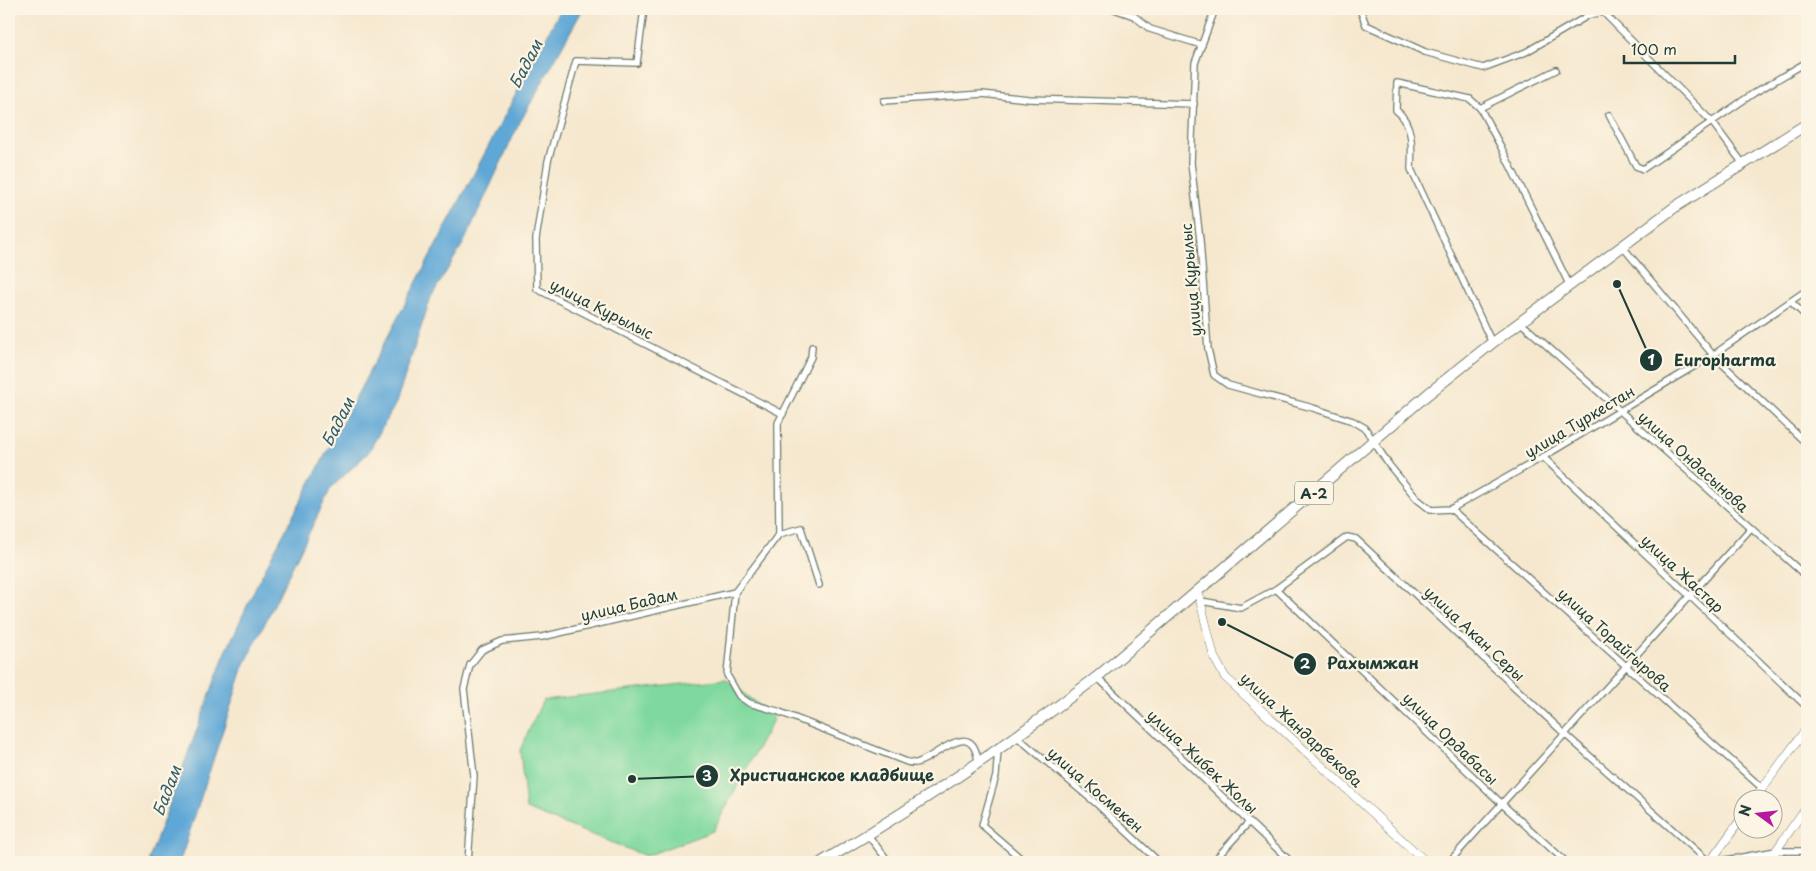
<svg xmlns="http://www.w3.org/2000/svg" width="1816" height="871" viewBox="0 0 1816 871" font-family="'Playpen Sans',sans-serif">
  <rect width="100%" height="100%" fill="#fcf5e5"/>
  <filter id="ink" filterUnits="userSpaceOnUse"><feTurbulence type="fractalNoise" baseFrequency=".02" numOctaves="2"/><feDisplacementMap in="SourceGraphic" scale="10" xChannelSelector="R" yChannelSelector="G"/><feConvolveMatrix kernelMatrix="1 2 1 2 8 2 1 2 1" color-interpolation-filters="sRGB"/></filter>
  <filter id="wash" filterUnits="userSpaceOnUse"><feTurbulence type="fractalNoise" baseFrequency=".0096" numOctaves="4" result="noise"/><feDisplacementMap in="SourceGraphic" scale="20" xChannelSelector="R" yChannelSelector="G"/><feGaussianBlur stdDeviation="1.12" result="paint"/><feColorMatrix in="noise" values="0 0 0 0 0 0 0 0 0 0 0 0 0 0 0 0 0 1.4 0 .05"/><feComposite in="paint" operator="in"/></filter>
  <g filter="url(#wash)">
    <rect width="100%" height="100%" fill="#f6e8cf"/>
    <polygon fill="#7fd99e" stroke="#4f8b69" points="726,679 774,718 713,831 646,856 526,809 520,750 543,700"/>
    <polygon fill="#5fa7d6" stroke="#3f7285" points="561,9 583,9 519,124 464,242 431,297 396,403 368,453 331,488 244,666 181,858 178,862 148,862 224,656 258,582"/>
  </g>
  <g filter="url(#ink)">
    <g fill="none" stroke-linecap="round" stroke-linejoin="round">
      <g stroke="#6a796a" stroke-width="8">
        <g id="minor">
          <polyline points="644,9 637,63 576,61 548,161 536,239 537,289 783,414"/>
          <polyline points="1114,9 1134,16 1150,29 1202,45"/>
          <polyline points="1215,9 1195,63 1191,163 1200,240 1208,349 1214,375 1228,385 1313,408 1353,421 1365,428 1389,465 1417,499 1431,510 1451,509 1543,457 1713,355 1807,290"/>
          <polyline points="1360,9 1366,25 1425,52 1483,68 1526,52 1589,15 1603,12"/>
          <polyline points="1604,10 1603,12 1712,122 1744,165"/>
          <polyline points="1556,70 1480,108 1501,147 1570,286"/>
          <polyline points="884,101 982,94 1029,99 1194,104"/>
          <path d="M1480,108l-10,-9 -73,-16 -1,27c18,14 16,38 15,59l81,174"/>
          <polyline points="1609,115 1636,166 1643,169 1754,93 1807,62"/>
          <polyline points="1622,246 1713,355 1807,444"/>
          <polyline points="1791,302 1807,317"/>
          <polyline points="1520,322 1807,577"/>
          <polyline points="1543,457 1807,707"/>
          <polyline points="1451,509 1762,788"/>
          <polyline points="779,534 801,528 819,585"/>
          <polyline points="1276,589 1502,804 1566,862"/>
          <path d="M735,592l-8,83 12,21 10,7 28,8 130,51c4,1 9,2 12,0 18,-6 54,-45 59,0"/>
          <polyline points="1201,601 1241,608 1276,589 1347,537 1356,539 1566,735 1709,862"/>
          <polyline points="1097,677 1291,862"/>
          <polyline points="1016,736 1098,805 1159,862"/>
          <polyline points="998,749 996,776 982,825 1025,862"/>
          <polyline points="867,834 889,862"/>
          <polyline points="468,862 474,776 464,689 470,665 482,650 502,641 542,637 735,592 779,534 778,423 811,357 812,347"/>
          <polyline points="1213,862 1249,822"/>
          <polyline points="1449,862 1751,528"/>
          <polyline points="1715,862 1776,851 1807,851"/>
        </g>
      </g>
      <g stroke="#6a796a" stroke-width="9">
        <g id="tertiary">
          <polyline points="1198,592 1214,657 1225,677 1426,862"/>
          <polyline points="1755,798 1807,728"/>
          <polyline points="1710,862 1744,815"/>
          <polyline points="1768,862 1807,806"/>
        </g>
      </g>
      <g stroke="#6a796a" stroke-width="12">
        <path id="trunk" d="M822,862c95,-56 187,-118 275,-185l331,-283 64,-51 183,-136 132,-83"/>
      </g>
      <use href="#minor" stroke="#fff" stroke-width="5.5"/>
      <use href="#tertiary" stroke="#fff" stroke-width="8"/>
      <use href="#trunk" stroke="#fff" stroke-width="10"/>
    </g>
  </g>
  <g text-anchor="middle" dominant-baseline="central" stroke-width="4.5" stroke-linejoin="round" paint-order="stroke">
    <rect fill="#fcf5e5" stroke="#617469" stroke-width="1" x="1295" y="481.5" width="38" height="23" rx="4"/>
    <g font-size="14" font-weight="bold" fill="#1f3d34">
      <text x="1314" y="493">A-2</text>
    </g>
    <g font-size="15" fill="#1f3d34" stroke="#fcf5e5">
      <text transform="translate(1190 280) rotate(-95)">улица Курылыс</text>
      <text transform="translate(602 308) rotate(27)">улица Курылыс</text>
      <text transform="translate(1579 421) rotate(-31)">улица Туркестан</text>
      <text transform="translate(1694 461) rotate(42)">улица Ондасынова</text>
      <text transform="translate(1683 573) rotate(43)">улица Жастар</text>
      <text transform="translate(629 604) rotate(-13)">улица Бадам</text>
      <text transform="translate(1475 633) rotate(43)">улица Акан Серы</text>
      <text transform="translate(1615 639) rotate(42)">улица Торайгырова</text>
      <text transform="translate(1302 729) rotate(43)">улица Жандарбекова</text>
      <text transform="translate(1451 738) rotate(44)">улица Ордабасы</text>
      <text transform="translate(1203 761) rotate(43)">улица Жибек Жолы</text>
      <text transform="translate(1096 789) rotate(41)">улица Космекен</text>
    </g>
    <g font-size="16" font-style="italic" fill="#325d65" stroke="#fcf5e5">
      <text transform="translate(525 63) rotate(-62)">Бадам</text>
      <text transform="translate(337 421) rotate(-63)">Бадам</text>
      <text transform="translate(166 790) rotate(-69)">Бадам</text>
    </g>
  </g>
  <path fill="none" stroke="#1f3d34" stroke-width="2" d="M1617 284L1651 360M1222 622L1305 664M632 779L707 776"/>
  <g fill="#1f3d34" stroke="#fcf5e5" stroke-width="2">
    <circle cx="1617" cy="284" r="5"/>
    <circle cx="1222" cy="622" r="5"/>
    <circle cx="632" cy="779" r="5"/>
    <circle cx="1651" cy="360" r="12"/>
    <circle cx="1305" cy="664" r="12"/>
    <circle cx="707" cy="776" r="12"/>
  </g>
  <g font-size="15" text-anchor="middle" font-weight="bold" fill="#fff">
    <text x="1651" y="365">1</text>
    <text x="1305" y="669">2</text>
    <text x="707" y="781">3</text>
  </g>
  <g font-size="16" text-anchor="middle" font-weight="bold" fill="#1f3d34" stroke="#fcf5e5" stroke-width="4.5" stroke-linejoin="round" paint-order="stroke">
    <text x="1725" y="366">Europharma</text>
    <text x="1373" y="669">Рахымжан</text>
    <text x="832" y="781">Христианское кладбище</text>
  </g>
  <rect width="1816" height="871" fill="none" stroke="#fcf5e5" stroke-width="30"/>
  <g transform="translate(1758 814) rotate(285)"><circle r="24" fill="#fcf5e5" stroke="#a4ab9e"/>
  <path d="M0-4L9 19L0 12L-9 19Z" fill="#b5179e"/>
  <text y="-8" font-size="14" font-weight="bold" text-anchor="middle" fill="#1f3d34">N</text>
  </g>
  <path d="M1624 55v8h111v-8" fill="none" stroke="#1f3d34" stroke-width="2.5"/>
  <text x="1631" y="55" font-size="15" fill="#1f3d34" stroke="#fcf5e5" stroke-width="4" paint-order="stroke">100 m</text>
</svg>
